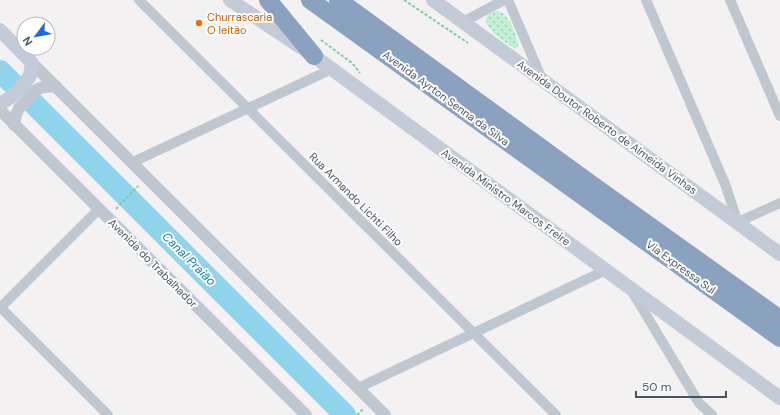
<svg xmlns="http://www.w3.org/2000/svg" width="780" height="415" viewBox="0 0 780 415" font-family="'DM Sans',sans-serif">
  <defs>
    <pattern id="grass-dots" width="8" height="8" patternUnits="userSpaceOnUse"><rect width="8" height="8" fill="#c1f0d5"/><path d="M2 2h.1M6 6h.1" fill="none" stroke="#9fc5b0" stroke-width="1.8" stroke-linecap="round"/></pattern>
  </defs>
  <rect width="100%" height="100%" fill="#f3f1f1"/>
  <path fill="url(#grass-dots)" d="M496,11c14,1 18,22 23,33l-2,4h-3c-10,-7 -45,-28 -18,-37z"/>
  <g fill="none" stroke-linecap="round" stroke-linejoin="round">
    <g stroke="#8fd4ec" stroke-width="22">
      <polyline points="0,71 13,84"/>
      <polyline points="33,103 345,415"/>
    </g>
    <g stroke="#79cea8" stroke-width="2" stroke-dasharray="3 2" stroke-linecap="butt">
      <polyline points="404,0 468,43"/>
      <polyline points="321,40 352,63 360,73"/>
      <polyline points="116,209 138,186"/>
      <polyline points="357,415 363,409"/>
    </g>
    <g stroke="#bfc8d0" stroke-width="10">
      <polyline points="139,0 556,415"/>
      <polyline points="508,0 542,79"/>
      <polyline points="646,0 725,184 738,223 749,217 780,203"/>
      <polyline points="730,0 780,116"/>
      <polyline points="463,22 504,0"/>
      <polyline points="133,162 332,69"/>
      <polyline points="633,293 699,403 712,415"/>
      <polyline points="0,307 108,415"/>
      <polyline points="0,308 99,209"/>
      <polyline points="358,388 606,270"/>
    </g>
    <g stroke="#bfc8d0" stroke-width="12">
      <polyline points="32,63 385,415"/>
      <polyline points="0,110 306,415"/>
      <polyline points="14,125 16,115 19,108 36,90 43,87 56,86"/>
    </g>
    <g stroke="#c2cbd7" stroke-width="14">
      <polyline points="230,0 314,56 780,398"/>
      <polyline points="433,0 780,254"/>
      <path d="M0,30l32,33c-1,4 -1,8 -2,12 -4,9 -21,26 -30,28"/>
    </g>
    <g stroke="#8aa1bf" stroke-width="18">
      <polyline points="268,0 314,56"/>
      <polyline points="310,0 780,338"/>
      <polyline points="338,0 591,184 780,319"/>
    </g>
  </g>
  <circle fill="#e8710a" stroke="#fff" stroke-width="1.5" cx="199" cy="23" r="4"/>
  <g text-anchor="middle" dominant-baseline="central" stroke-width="4" stroke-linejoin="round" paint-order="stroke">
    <g font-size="11" fill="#c56008" stroke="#fff" text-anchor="start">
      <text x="207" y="17">Churrascaria<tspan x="207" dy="13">O leitão</tspan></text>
    </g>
    <g font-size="11" fill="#49535f" stroke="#fff">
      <text transform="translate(446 98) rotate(36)">Avenida Ayrton Senna da Silva</text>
      <text transform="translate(607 127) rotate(36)">Avenida Doutor Roberto de Almeida Vinhas</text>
      <text transform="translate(506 197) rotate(36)">Avenida Ministro Marcos Freire</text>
      <text transform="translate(356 199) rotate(45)">Rua Armando Lichti Filho</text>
      <text transform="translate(153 263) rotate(45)">Avenida do Trabalhador</text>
      <text transform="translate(681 267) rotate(36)">Via Expressa Sul</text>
    </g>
    <g font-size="12" font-style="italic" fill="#0e7da5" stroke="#fff">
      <text transform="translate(189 259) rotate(45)">Canal Praião</text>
    </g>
  </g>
  <g transform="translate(36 36) rotate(238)"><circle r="19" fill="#ffffff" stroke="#b6babf"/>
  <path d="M0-3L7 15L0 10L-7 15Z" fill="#1b68e4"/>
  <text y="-6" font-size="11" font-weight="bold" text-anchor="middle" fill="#49535f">N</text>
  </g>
  <path d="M636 391v6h90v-6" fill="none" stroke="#49535f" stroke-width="2"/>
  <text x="642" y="391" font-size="12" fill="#49535f" stroke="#ffffff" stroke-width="3" paint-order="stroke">50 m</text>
</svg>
